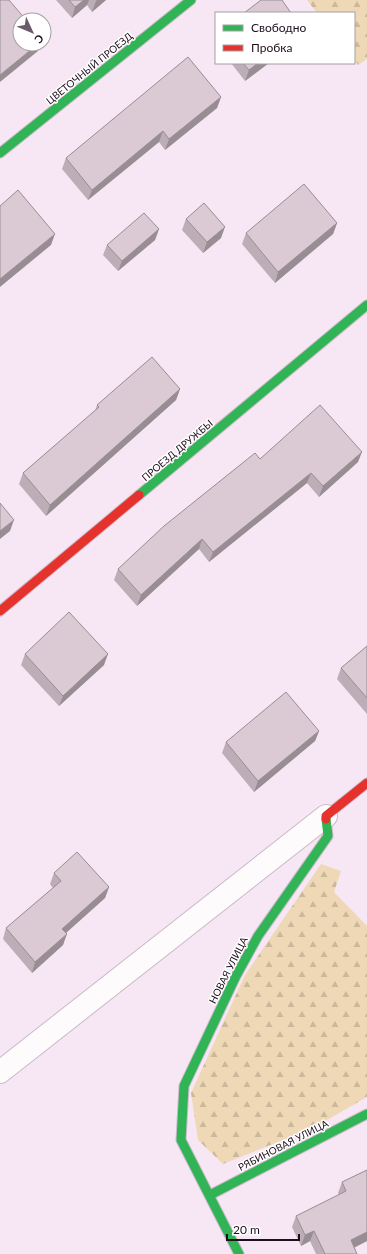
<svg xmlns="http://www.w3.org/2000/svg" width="367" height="1254" viewBox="0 0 367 1254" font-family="Lato,sans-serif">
  <defs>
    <pattern id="forest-firs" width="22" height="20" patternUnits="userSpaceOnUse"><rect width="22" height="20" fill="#eed8b5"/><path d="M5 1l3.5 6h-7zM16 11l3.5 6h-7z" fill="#ccb89b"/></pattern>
  </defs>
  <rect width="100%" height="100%" fill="#f7e7f4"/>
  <g fill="url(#forest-firs)">
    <polygon points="307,0 367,0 367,59 358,65 354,59 354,13 317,13"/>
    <polygon points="321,864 341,871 334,892 367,926 367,1097 313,1128 223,1164 198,1140 191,1093 245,975"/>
  </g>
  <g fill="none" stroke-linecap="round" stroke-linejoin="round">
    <g stroke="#c9bac7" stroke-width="24">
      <polyline id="street" points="0,1072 326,816"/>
    </g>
    <g stroke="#c9bac7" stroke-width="11">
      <g id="fast">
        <polyline points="0,153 191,0"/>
        <polyline points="139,495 367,305"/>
        <polyline points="210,1195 367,1114"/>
        <polyline points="239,1254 181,1140 184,1086 236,976 258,936 328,836 326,819"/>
      </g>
    </g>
    <g stroke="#c9bac7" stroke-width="11">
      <g id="jam">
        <polyline points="0,611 139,495"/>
        <polyline points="326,819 326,816 367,783"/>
      </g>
    </g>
    <use href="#street" stroke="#fefbfd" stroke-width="22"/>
    <use href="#fast" stroke="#30b455" stroke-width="9"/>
    <use href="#jam" stroke="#e5322d" stroke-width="9"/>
  </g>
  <g fill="#bcadb6">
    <polygon points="56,0 106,0 92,12 87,5 72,18"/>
    <polygon points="231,63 269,63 245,81"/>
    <polygon points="221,97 217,108 165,150 159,142 88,200 62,169 66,158"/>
    <polygon points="186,219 221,238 203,253 182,230"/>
    <polygon points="337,223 333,234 275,283 242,244 246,233"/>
    <polygon points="159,229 155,240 118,271 103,255 107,245"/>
    <polygon points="180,389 176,400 46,516 19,484 23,473 95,411 97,405"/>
    <polygon points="260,459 358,462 319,497 307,483 209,562 199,549 137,606 114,580 118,569"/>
    <polygon points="367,646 367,714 337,679 341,668"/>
    <polygon points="25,654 104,665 59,706 21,665"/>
    <polygon points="319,731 315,741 254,792 222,753 226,742"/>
    <polygon points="54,873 109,887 105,898 66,933 63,945 32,973 3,939 6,928 53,888 50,884"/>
    <polygon points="367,1170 367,1241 354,1248 357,1254 316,1254 310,1241 301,1246 292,1227 296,1216 339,1195 338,1193 342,1182"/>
  </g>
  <g fill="#998d94">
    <polygon points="84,0 89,0 87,5 72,18 75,7"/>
    <polygon points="97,0 106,0 92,12 96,1"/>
    <polygon points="38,44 41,44 38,51 0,82 0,75"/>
    <polygon points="258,63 269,63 245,81 249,70"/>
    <polygon points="221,97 217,108 165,150 169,139"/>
    <polygon points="163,131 159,142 88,200 92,190"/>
    <polygon points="337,223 333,234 275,283 278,272"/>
    <polygon points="225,227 221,238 203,253 207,242"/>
    <polygon points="159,229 155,240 118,271 122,261"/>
    <polygon points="55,234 51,245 0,287 0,279"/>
    <polygon points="180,389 176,400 46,516 50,505"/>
    <polygon points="362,452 358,462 319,497 323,486"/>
    <polygon points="311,473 307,483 209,562 213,552"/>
    <polygon points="14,520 10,531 0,539 0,531"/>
    <polygon points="202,539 199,549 137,606 141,595"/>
    <polygon points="108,654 104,665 59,706 63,696"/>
    <polygon points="319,731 315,741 254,792 258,781"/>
    <polygon points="109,887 105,898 58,940 62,929"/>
    <polygon points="67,934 63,945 32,973 35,962"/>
    <polygon points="314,1231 310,1241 301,1246 305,1235"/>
    <polygon points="367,1232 367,1241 347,1251 351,1240"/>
  </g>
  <g fill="#dbc9d4" stroke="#998d94">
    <polygon points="0,0 9,0 26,20 20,20 20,44 38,44 0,75"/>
    <polygon points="69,0 84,0 75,7"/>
    <polygon points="261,0 282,0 291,13 244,13"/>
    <polygon points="188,57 221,97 169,139 163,131 92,190 66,158"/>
    <polygon points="243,63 258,63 249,70"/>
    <polygon points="304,184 337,223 278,272 246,233"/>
    <polygon points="18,190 55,234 0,279 0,206"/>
    <polygon points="204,203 225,227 207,242 186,219"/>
    <polygon points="144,213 159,229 122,261 107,245"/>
    <polygon points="152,357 180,389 50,505 23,473 99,407 97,405"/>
    <polygon points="320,405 362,452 323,486 311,473 213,552 202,539 141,595 118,569 164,526 255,453 260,459"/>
    <polygon points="0,503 14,520 0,531"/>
    <polygon points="69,612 108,654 63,696 25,654"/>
    <polygon points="367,646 367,698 341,668"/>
    <polygon points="286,692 319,731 258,781 226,742"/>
    <polygon points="77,852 109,887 62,929 67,934 35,962 6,928 61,881 54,873"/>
    <polygon points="367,1170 367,1232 351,1240 357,1254 325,1254 314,1231 305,1235 296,1216 346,1191 342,1182"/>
  </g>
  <g text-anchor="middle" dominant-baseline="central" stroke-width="3" stroke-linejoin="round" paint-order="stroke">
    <g font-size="10" fill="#1e0f1d" stroke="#fff">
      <text transform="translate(89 68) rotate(-39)">ЦВЕТОЧНЫЙ ПРОЕЗД</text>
      <text transform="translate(177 450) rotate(-40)">ПРОЕЗД ДРУЖБЫ</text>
      <text transform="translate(228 970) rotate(-63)">НОВАЯ УЛИЦА</text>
      <text transform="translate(283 1145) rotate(-27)">РЯБИНОВАЯ УЛИЦА</text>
    </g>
  </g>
  <rect x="215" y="12" width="140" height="52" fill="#ffffff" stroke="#a59fa5"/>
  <rect x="223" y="25" width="20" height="6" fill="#30b455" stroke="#a59fa5"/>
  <text x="251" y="32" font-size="12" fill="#1e0f1d">Свободно</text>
  <rect x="223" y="45" width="20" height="6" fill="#e5322d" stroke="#a59fa5"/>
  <text x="251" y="52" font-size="12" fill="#1e0f1d">Пробка</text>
  <g transform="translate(32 32) rotate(134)"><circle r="19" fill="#ffffff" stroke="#a59fa5"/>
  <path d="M0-3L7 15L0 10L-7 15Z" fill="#6a5b68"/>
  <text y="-6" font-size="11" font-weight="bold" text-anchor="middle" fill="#1e0f1d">С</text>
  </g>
  <path d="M227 1234v6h72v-6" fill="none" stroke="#1e0f1d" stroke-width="2"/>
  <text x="233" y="1234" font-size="12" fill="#1e0f1d" stroke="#ffffff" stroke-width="3" paint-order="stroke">20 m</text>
</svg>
